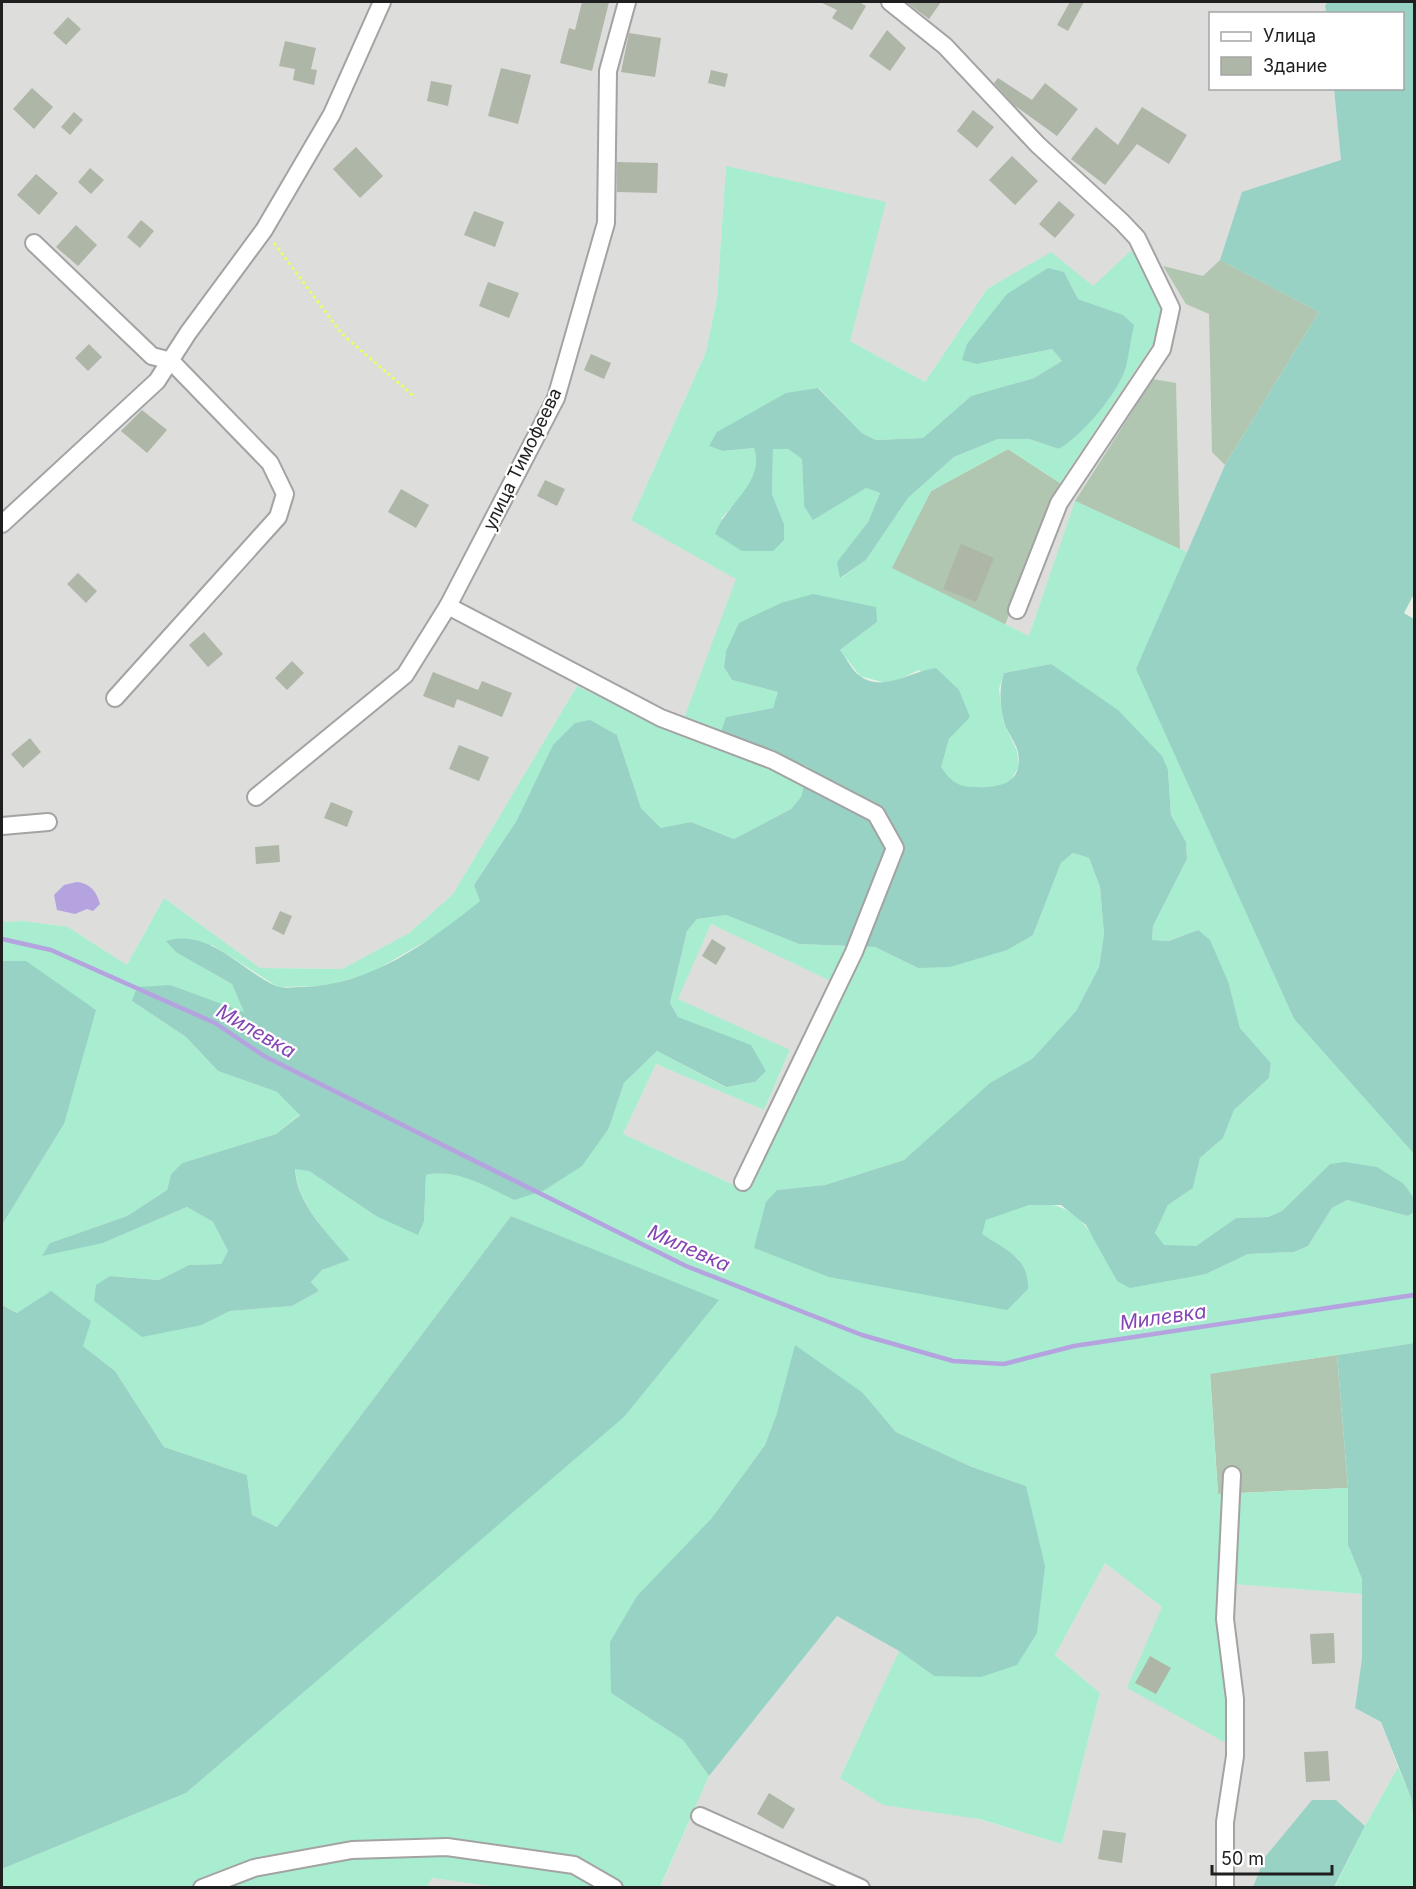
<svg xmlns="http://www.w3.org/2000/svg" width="1416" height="1889" viewBox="0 0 1416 1889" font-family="Inter,sans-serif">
  <rect width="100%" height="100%" fill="#e8f0e5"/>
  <g fill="#dddddc">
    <polygon points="2,2 1328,2 1325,5 1326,13 1210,14 1210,88 1334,89 1342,160 1319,312 1225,465 1187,552 1075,502 1029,636 891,568 1061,482 1155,341 1093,286 1008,277 987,289 925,382 850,341 726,167 717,298 706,352 631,520 737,579 678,734 577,686 453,894 409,933 342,969 260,968 164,898 127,965 68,927 24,921 2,922"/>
    <polygon points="711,924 841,985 745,1190 623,1134 656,1064 764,1110 790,1051 677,999"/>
    <polygon points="1105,1563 1162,1607 1219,1583 1362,1594 1362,1658 1355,1708 1381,1722 1398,1767 1365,1826 1336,1800 1266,1857 1253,1887 660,1888 709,1776 837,1616 899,1651 840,1778 1062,1844 1100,1693 1055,1655"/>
    <polygon points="432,1878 506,1887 426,1888"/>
  </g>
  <g fill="#b0c6b1">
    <polygon points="1220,260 1319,312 1225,465 1212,452 1209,314 1186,304 1163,266 1203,276"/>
    <polygon points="1153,379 1176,383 1180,550 1075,501"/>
    <polygon points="1008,449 1060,483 1005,625 891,568 931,491"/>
    <polygon points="1337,1355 1348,1488 1218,1494 1210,1373"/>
  </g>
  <g fill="#a9edd0" fill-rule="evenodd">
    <path d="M726,166l160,36 -36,139 75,41 62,-93 64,-37 42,34 41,-38 30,64 -9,29 -95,142 -52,-34 -77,42 -39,77 137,68 46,-135 112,51 -50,117 157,350 120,135v44l-10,-14 -74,-20 -48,47 -14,6 -32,1 -40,28h-32l-9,-13 13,-28 25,-17 7,-30 23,-20 11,-28 35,-32 2,-15 -31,-35 -11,-44 -31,-54 -31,11 -15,-1 1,-14 34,-67 -1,-17 -15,-27 -3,-45 -117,-106 -47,9 -5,16 4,32 14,30 2,15 -8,14 -14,8 -32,-1 -15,-6 -10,-14 9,-28 20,-22 -50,-47 -30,14 -29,-8 -20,-26 37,-28 -151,29 -2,15 8,14 47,12 -6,16 -47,9 82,50 -7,30 -10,12 -57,30 -43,-17 -29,7 -21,-21 -24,-73 -100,85 -43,65 7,16 -38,30 -72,42 -47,13 -46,1 -66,-42 -35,8 55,31 13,29 -76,-28 -37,16 54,36 32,34 59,21 23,22 -24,20 -94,29 -11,11 -4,16 -40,26 -77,27h53l84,-36 26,15 15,29 -7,13 -32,1 -30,15 -49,-4 92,49 28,-14 62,-5 27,-15 -8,-9 11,-12 28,-10c-23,-27 -52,-55 -55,-92l14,3 67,45 48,5 2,-46c30,-8 61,12 88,25l95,-72 15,-45 33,-32 68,36 30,-5 11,-12 -88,-53 -8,-14 17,-72 10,-12 29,-4 73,29 76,3 43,21 115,-33 28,-72 12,-10 16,5 11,29 4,47 -5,33 -23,44 -44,48 -42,25 -86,76 -79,25 -48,5 243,70 -39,-26 5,-14c14,-5 29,-13 44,-15 52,-8 66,38 87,76l89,-7 42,-20 46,-2 14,-6 24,-38 15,-8 61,16 6,-4v131l-204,31 8,120 130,-6v57l14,34v15l-143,-11 11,115 -2,46 -101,-56 35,-81 -57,-44 -50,92 45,38 -38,151 -83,-25 -96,-14 -43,-27 59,-127 35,25 92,-190 -54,-19 -76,-35 -33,-39 -86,20 -12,32 -54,74 -100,174 72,47 26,36 -49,111 -154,1 -74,-10 -6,10 -424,-1v-18l184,-76 437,-376 95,-116 -207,-85 -234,311 -25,-12 -5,-40 -83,-28 -49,-76 -32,-25 -81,-41v-80l62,-101 -38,-163h-24v-39l22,-1 44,6 59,38 37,-67 96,70 82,1 67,-36 44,-39 124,-208 101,48 58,-155 -105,-59 75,-168 11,-54zM1064,272l14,27 44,16c1,16 5,35 3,51 -2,24 -47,71 -66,83l-30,-10h-31l-44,18 -46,41 -42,62 -25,18 -3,-16 30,-40 12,-29 -14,-5 -62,18 -2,-47 -14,-10 -15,-1 -1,46 12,30 -63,-5c19,-23 42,-39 33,-71l-31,3 -13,-5 109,-58 43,45 14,7 47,-2 48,-42 63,-18 28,-17 -10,-12 -75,15zM711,924l130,62 -96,204 -122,-56 33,-70 108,46 26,-60 -112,-51z"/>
    <polygon points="1398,1767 1411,1798 1414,1825 1414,1880 1412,1887 1334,1888 1365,1826"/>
  </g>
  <g fill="#98d2c4">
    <polygon points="1328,2 1414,2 1414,594 1404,613 1414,619 1414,1154 1294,1019 1136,669 1225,465 1319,312 1220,260 1242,192 1341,160 1334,89 1402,88 1402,14 1326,13 1325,5"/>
    <path d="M1048,268l16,4 14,27 45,16 11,10c-3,14 -5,28 -8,42 -8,27 -43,67 -67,82l-30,-10h-31l-44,18 -46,41 -42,62 -26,18 -3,-16 31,-40 12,-29 -14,-5 -53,32 -9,-14 -2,-47 -14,-10h-15l-1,45 12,30v16l-11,11h-31l-27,-17c12,-32 50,-50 39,-86l-31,3 -14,-5 8,-14 69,-39 32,-5 44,45 14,7 47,-2 48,-42 63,-18 28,-17 -10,-12 -75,15 -15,-4 5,-16 40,-50z"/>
    <path d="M813,594l63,13 1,15 -37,28c6,7 12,21 20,26 23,17 51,-5 76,-8l23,22 11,27 -21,22 -8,28c9,13 16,20 33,20 24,1 50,-3 44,-35 -3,-12 -13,-22 -15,-34 -3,-16 -4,-29 1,-45l47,-9 67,46 44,46 6,14 3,45 15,27 1,17 -34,67 -1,14 16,1 30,-11 12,10 19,44 11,44 31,35 -2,15 -35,32 -11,28 -23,20 -7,30 -25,17 -13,28 9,12 32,1 40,-28 32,-1 14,-6 48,-47 15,-2 32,5 27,17 10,14v14l-6,4 -61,-16 -15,8 -24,38 -14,6 -46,2 -42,20 -76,14 -13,-7 -31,-56 -25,-20h-32l-43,15 -4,14c23,16 47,23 46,55l-21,21 -178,-33 -75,-29 12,-46 11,-12 48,-5 79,-25 86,-77 42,-24 44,-48 23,-44 5,-33 -4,-47 -11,-29 -16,-5 -12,10 -28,72 -26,15 -57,17 -32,1 -43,-21 -76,-3 -73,-29 -29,4 -10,12 -17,72 8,14 73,28 15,26 -11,11 -29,5 -69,-36 -33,32 -15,45 -27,38 -39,25 -29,9c-27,-13 -57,-32 -88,-25l-2,46 -6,14 -42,-19 -67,-45 -14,-2c2,36 33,64 55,91l-28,10 -11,12 8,9 -27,15 -62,5 -28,14 -60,12 -48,-36 2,-16 14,-9 49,4 30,-15 32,-1 7,-13 -15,-29 -26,-15 -84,36 -61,13 8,-13 77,-27 40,-26 4,-16 11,-11 94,-29 24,-19 -23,-23 -59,-21 -32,-34 -54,-36 5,-14 33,-2 74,27 -12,-28 -55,-31 -11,-12c43,-13 73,28 110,45 7,3 19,1 27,1 68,-2 126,-45 177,-86l-6,-16 43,-65 36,-75 22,-22 15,-3 27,15 24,73 20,20 30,-6 43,17 57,-30 10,-12 7,-30 -87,-35 5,-15 47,-9 5,-16 -46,-12 -8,-13 2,-16 13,-28 42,-20z"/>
    <polygon points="2,961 26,961 96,1010 64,1124 2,1225"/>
    <polygon points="511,1216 719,1300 624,1417 186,1793 2,1869 2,1305 17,1313 51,1291 91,1321 83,1346 115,1371 164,1447 247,1475 252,1515 277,1527"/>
    <polygon points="1414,1343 1414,1825 1411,1798 1381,1722 1355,1708 1362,1658 1362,1579 1348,1545 1348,1488 1337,1355"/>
    <polygon points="795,1345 863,1393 896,1432 972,1467 1026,1486 1045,1566 1037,1633 1017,1665 981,1677 934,1676 899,1651 837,1616 709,1776 683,1740 611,1693 610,1642 637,1596 711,1519 765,1445 777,1413"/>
    <polygon points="1312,1800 1336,1800 1365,1826 1334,1887 1253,1887 1265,1857"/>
  </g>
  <path fill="#b5a3e0" d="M77,882c13,1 20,10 23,22l-7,7 -6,-2 -12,5 -18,-4 -3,-15 10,-10z"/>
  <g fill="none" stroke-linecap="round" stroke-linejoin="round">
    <polyline stroke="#b5a3e0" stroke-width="4.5" points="2,939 51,950 215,1023 264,1056 686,1266 862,1335 953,1361 1004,1364 1074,1346 1414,1295"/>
  </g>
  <g fill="#aeb6a7">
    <polygon points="582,2 609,2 592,71 560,63 569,28 575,30"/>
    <polygon points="820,2 859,2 866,6 852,30 832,18 837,10"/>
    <polygon points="906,2 941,2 929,19"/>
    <polygon points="1070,2 1084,2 1068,31 1057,25"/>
    <polygon points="68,17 81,29 66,45 53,33"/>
    <polygon points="887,30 906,48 890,71 869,56"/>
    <polygon points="629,33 661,38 655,77 621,72"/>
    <polygon points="285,41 316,48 311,69 317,70 314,85 293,80 295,69 279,66"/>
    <polygon points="501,68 531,75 518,124 488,116"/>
    <polygon points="711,70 728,74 725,87 708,83"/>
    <polygon points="998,78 1032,100 1045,83 1078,109 1057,136 1014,105 994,83"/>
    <polygon points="431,81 452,85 448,106 427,101"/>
    <polygon points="32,88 53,107 34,129 13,109"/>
    <polygon points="1142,107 1187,135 1169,164 1137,144 1105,185 1071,159 1096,127 1118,145"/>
    <polygon points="973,110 994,127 977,148 957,131"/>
    <polygon points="74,112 83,120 70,135 61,127"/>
    <polygon points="356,147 383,176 360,198 333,169"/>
    <polygon points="1012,156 1038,181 1015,205 989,180"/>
    <polygon points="617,162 658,163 657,193 617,192"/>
    <polygon points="90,168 104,180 91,194 78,182"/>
    <polygon points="36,174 58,193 39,215 17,195"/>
    <polygon points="1059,201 1075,215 1055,238 1039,224"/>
    <polygon points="474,211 504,222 495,247 464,235"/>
    <polygon points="141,220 154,231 140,248 127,237"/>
    <polygon points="76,225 97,245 78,266 56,247"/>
    <polygon points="488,282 519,293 509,318 479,306"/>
    <polygon points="89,344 102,357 88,371 75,358"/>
    <polygon points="591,354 611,363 604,379 584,370"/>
    <polygon points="142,410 167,430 147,453 121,431"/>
    <polygon points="545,480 565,489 557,506 537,496"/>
    <polygon points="401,489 429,505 416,528 388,512"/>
    <polygon points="961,544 994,558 976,602 943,589"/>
    <polygon points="78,573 97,591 86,603 67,584"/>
    <polygon points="204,632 223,654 208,667 189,645"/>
    <polygon points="292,661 304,673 287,690 275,678"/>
    <polygon points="433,672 478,690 482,681 512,693 502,717 457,699 454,708 423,696"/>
    <polygon points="30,738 41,752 23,768 11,754"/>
    <polygon points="459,745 489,757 479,781 449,769"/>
    <polygon points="331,802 353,811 347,827 324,818"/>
    <polygon points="279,845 280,862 256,864 255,847"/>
    <polygon points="280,911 292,916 284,935 272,929"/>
    <polygon points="712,939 726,948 716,965 702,956"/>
    <polygon points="1334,1633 1335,1663 1312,1664 1310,1634"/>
    <polygon points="1150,1656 1171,1668 1156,1694 1135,1683"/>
    <polygon points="1328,1751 1330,1781 1306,1782 1304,1752"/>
    <polygon points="769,1793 795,1809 783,1829 757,1814"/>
    <polygon points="1103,1830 1126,1833 1122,1863 1098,1859"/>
  </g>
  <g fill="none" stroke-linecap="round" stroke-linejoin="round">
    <g stroke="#a3a3a3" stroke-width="20">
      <g id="minor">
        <polyline points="890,2 945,46 1038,145 1122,222 1137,238 1171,308 1162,349 1059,503 1017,610"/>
        <polyline points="34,243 152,356 171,361 270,463 285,494 278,517 115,698"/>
        <polyline points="2,524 157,381 188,333 264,230 332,114 382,2"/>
        <polyline points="448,606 661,718 772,760 876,814 895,848 854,952 743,1182"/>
        <polyline points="256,797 405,675 448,606 556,398 606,223 608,71 627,2"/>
        <polyline points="2,826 48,822"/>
        <polyline points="700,1816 861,1888"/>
        <polyline points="202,1888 254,1868 352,1850 447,1847 574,1865 614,1888"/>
        <polyline points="1225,1888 1225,1822 1235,1756 1235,1699 1225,1619 1232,1475"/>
      </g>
    </g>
    <polyline stroke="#e5ff67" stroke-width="3" stroke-dasharray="3 3" stroke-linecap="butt" points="274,243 342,334 415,397"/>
    <use href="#minor" stroke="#fff" stroke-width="16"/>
  </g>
  <g text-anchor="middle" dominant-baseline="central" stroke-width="4.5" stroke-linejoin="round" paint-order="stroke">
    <g font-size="18" fill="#1f1f1f" stroke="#fff">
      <text transform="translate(522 459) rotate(-64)">улица Тимофеева</text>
    </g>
    <g font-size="20" font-style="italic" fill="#8446b4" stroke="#fff">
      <text transform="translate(256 1031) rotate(30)">Милевка</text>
      <text transform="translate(689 1248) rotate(24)">Милевка</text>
      <text transform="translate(1163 1317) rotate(-8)">Милевка</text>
    </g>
  </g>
  <rect width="1416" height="1889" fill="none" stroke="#1f1f1f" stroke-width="6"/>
  <rect x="1209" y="12" width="195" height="78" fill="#ffffff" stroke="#a5a5a5" stroke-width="1.5"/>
  <rect x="1221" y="32" width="30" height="9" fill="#ffffff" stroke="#a5a5a5" stroke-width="1.5"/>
  <text x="1263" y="42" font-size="18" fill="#1f1f1f">Улица</text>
  <rect x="1221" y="57" width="30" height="18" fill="#aeb6a7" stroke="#a5a5a5" stroke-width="1.5"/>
  <text x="1263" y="72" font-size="18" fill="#1f1f1f">Здание</text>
  <path d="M1212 1865v9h120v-9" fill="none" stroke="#1f1f1f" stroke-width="3"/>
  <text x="1221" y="1865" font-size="18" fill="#1f1f1f" stroke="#ffffff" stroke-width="4.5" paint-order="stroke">50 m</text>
</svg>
